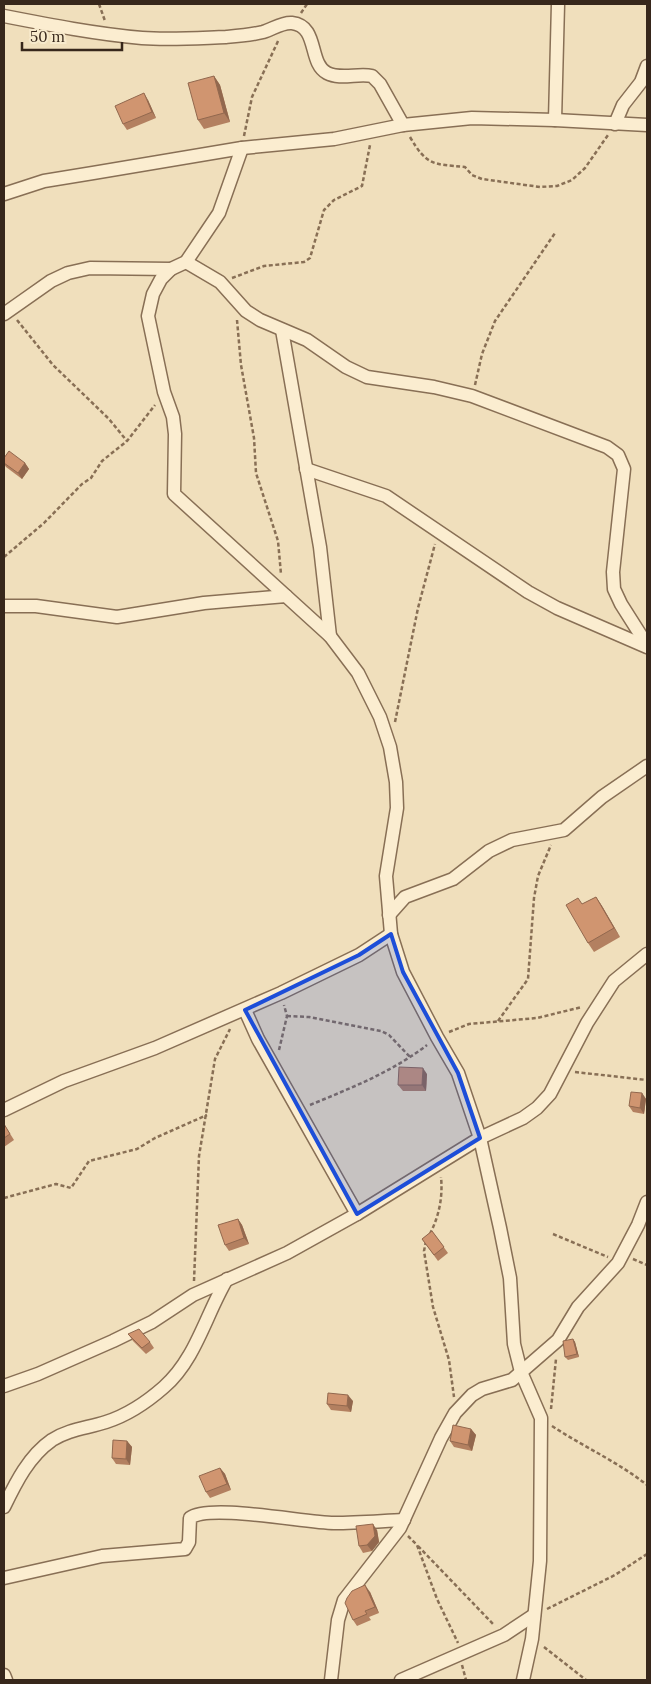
<svg xmlns="http://www.w3.org/2000/svg" width="651" height="1684" viewBox="0 0 651 1684" font-family="Lora,serif">
  <rect width="100%" height="100%" fill="#f0dfbc"/>
  <g fill="none" stroke-linecap="round" stroke-linejoin="round">
    <g stroke="#886f55" stroke-width="15">
      <g id="minor">
        <path d="M4,16c46,9 92,18 138,22 28,2 56,0 84,-1 12,-1 25,-2 37,-5 10,-3 19,-10 29,-9 27,3 16,40 35,50 13,7 31,0 45,3l8,8 23,41"/>
        <polyline points="555,120 558,4"/>
        <polyline points="615,124 623,105 641,82 647,66"/>
        <polyline points="4,194 44,181 93,173 242,148 334,139 403,125 472,118 555,120 647,125"/>
        <polyline points="186,262 220,282 246,311 260,320 307,340 346,367 367,377 434,387 472,396 607,447 618,455 624,469 613,572 614,589 621,604 647,645"/>
        <polyline points="171,269 161,279 153,294 148,316 164,392 173,417 175,434 174,494 286,596"/>
        <polyline points="4,314 51,281 68,273 90,268 171,269 186,262 219,213 242,148"/>
        <polyline points="282,330 320,547 330,636"/>
        <polyline points="306,469 386,496 528,592 557,608 647,647"/>
        <polyline points="4,606 36,606 117,617 204,603 286,596 330,636 358,673 380,717 390,747 396,782 397,808 386,876 391,934 403,972 437,1037 458,1073 480,1138 500,1228 510,1278 514,1344 521,1372 541,1418 540,1561 532,1639 523,1680"/>
        <polyline points="389,915 405,897 453,879 489,851 512,840 564,830 602,797 647,766"/>
        <polyline points="245,1010 258,1039 357,1214"/>
        <polyline points="4,1110 64,1081 155,1048 281,993 359,955 391,934"/>
        <polyline points="4,1386 38,1374 113,1341 152,1322 193,1295 287,1253 357,1214 480,1138 523,1118 537,1108 550,1094 587,1023 614,981 647,954"/>
        <path d="M4,1507c12,-25 25,-51 48,-67 17,-11 36,-12 54,-18 22,-7 41,-20 58,-35 32,-28 42,-73 63,-108"/>
        <path d="M4,1578l98,-22 83,-7 4,-7 1,-24c19,-15 116,5 144,5 24,0 47,-2 70,-3"/>
        <polyline points="4,1675 6,1680"/>
        <polyline points="331,1680 338,1620 344,1600 400,1528 441,1438 455,1413 472,1395 482,1389 512,1380 558,1340 578,1307 618,1263 638,1225 647,1202"/>
        <polyline points="401,1680 504,1635 534,1615"/>
      </g>
    </g>
    <g stroke="#886f55" stroke-width="2.5" stroke-dasharray="4 2.5" stroke-linecap="butt">
      <polyline points="99,4 105,21"/>
      <polyline points="301,13 307,4"/>
      <polyline points="244,136 252,97 279,39"/>
      <path d="M410,137c17,29 23,27 55,30l7,8 10,4 58,8 17,-1 15,-6 13,-12 23,-33"/>
      <polyline points="232,278 264,266 304,262 310,258 324,210 334,200 362,186 370,145"/>
      <polyline points="17,320 53,365 109,419 127,441"/>
      <polyline points="237,320 241,365 254,438 256,473 278,541 281,574"/>
      <polyline points="475,385 482,354 495,321 555,233"/>
      <polyline points="4,557 44,523 82,484 91,478 102,461 127,441 155,405"/>
      <polyline points="395,722 418,608 435,544"/>
      <polyline points="287,1016 309,1017 381,1031 389,1035 411,1058"/>
      <polyline points="498,1021 528,979 534,898 538,876 551,845"/>
      <polyline points="449,1032 469,1024 537,1018 582,1007"/>
      <polyline points="279,1050 287,1016 284,1005"/>
      <polyline points="575,1072 647,1080"/>
      <path d="M310,1105c41,-17 82,-33 117,-60"/>
      <polyline points="4,1198 56,1184 71,1188 89,1161 137,1149 155,1138 207,1115"/>
      <path d="M430,1234c9,-18 13,-37 11,-57"/>
      <polyline points="553,1234 608,1257"/>
      <polyline points="426,1241 424,1251 433,1307 449,1360 454,1397"/>
      <polyline points="633,1259 647,1265"/>
      <polyline points="194,1281 199,1156 215,1059 230,1029"/>
      <polyline points="551,1409 556,1359"/>
      <path d="M552,1426c32,21 66,36 95,59"/>
      <polyline points="408,1536 417,1545 437,1599 458,1643"/>
      <polyline points="418,1546 494,1625"/>
      <polyline points="547,1609 615,1575 647,1554"/>
      <polyline points="544,1647 586,1680"/>
      <polyline points="462,1665 466,1680"/>
    </g>
    <use href="#minor" stroke="#fbedd0" stroke-width="12"/>
  </g>
  <g fill="#b38060">
    <polygon points="214,76 220,85 230,122 204,129 198,120"/>
    <polygon points="148,100 156,118 127,130 123,124"/>
    <polygon points="4,458 25,463 29,469 22,479 6,467 4,464"/>
    <polygon points="596,897 602,906 620,937 594,952 588,943 582,904"/>
    <polygon points="427,1074 426,1091 403,1091 398,1085"/>
    <polygon points="642,1093 646,1099 644,1114 633,1112 629,1106"/>
    <polygon points="4,1124 14,1140 4,1147"/>
    <polygon points="238,1219 242,1225 249,1244 229,1251 225,1245"/>
    <polygon points="432,1231 448,1253 438,1261 422,1239"/>
    <polygon points="128,1334 150,1342 154,1348 146,1354 133,1341"/>
    <polygon points="573,1339 575,1342 579,1357 568,1360 565,1357"/>
    <polygon points="353,1401 351,1412 331,1410 327,1404"/>
    <polygon points="471,1429 476,1435 472,1451 454,1447 450,1441"/>
    <polygon points="127,1441 132,1447 130,1465 116,1464 112,1458"/>
    <polygon points="220,1468 225,1474 231,1490 210,1498 206,1492"/>
    <polygon points="377,1530 379,1542 372,1551 363,1553 359,1546"/>
    <polygon points="370,1592 379,1613 369,1617 371,1620 357,1626 353,1620"/>
  </g>
  <g fill="#92684e">
    <polygon points="214,76 220,85 230,122 224,113"/>
    <polygon points="144,93 148,100 156,118 152,112"/>
    <polygon points="25,463 29,469 22,479 18,473"/>
    <polygon points="596,897 602,906 620,937 614,928"/>
    <polygon points="423,1068 427,1074 426,1091 422,1085"/>
    <polygon points="642,1093 646,1099 644,1114 640,1108"/>
    <polygon points="238,1219 242,1225 249,1244 244,1238"/>
    <polygon points="573,1339 575,1342 579,1357 577,1354"/>
    <polygon points="348,1395 353,1401 351,1412 347,1406"/>
    <polygon points="471,1429 476,1435 472,1451 468,1445"/>
    <polygon points="127,1441 132,1447 130,1465 126,1459"/>
    <polygon points="220,1468 225,1474 231,1490 227,1484"/>
    <polygon points="373,1524 377,1530 379,1542 372,1551 367,1545"/>
    <polygon points="365,1585 370,1592 379,1613 375,1607"/>
  </g>
  <g fill="#d09570" stroke="#92684e">
    <polygon points="214,76 224,113 198,120 188,83"/>
    <polygon points="144,93 152,112 123,124 115,106"/>
    <polygon points="9,451 25,463 18,473 4,463 4,458"/>
    <polygon points="596,897 614,928 588,943 566,905 578,898 582,904"/>
    <polygon points="399,1067 423,1068 422,1085 398,1085"/>
    <polygon points="631,1092 642,1093 640,1108 629,1106"/>
    <polygon points="4,1124 10,1134 4,1138"/>
    <polygon points="238,1219 244,1238 225,1245 218,1225"/>
    <polygon points="432,1231 444,1247 434,1255 422,1239"/>
    <polygon points="139,1329 150,1342 142,1348 128,1334"/>
    <polygon points="573,1339 577,1354 565,1357 563,1341"/>
    <polygon points="328,1393 348,1395 347,1406 327,1404"/>
    <polygon points="453,1425 471,1429 468,1445 450,1441"/>
    <polygon points="113,1440 127,1441 126,1459 112,1458"/>
    <polygon points="220,1468 227,1484 206,1492 199,1476"/>
    <polygon points="373,1524 375,1536 367,1545 359,1546 356,1526"/>
    <polygon points="365,1585 375,1607 365,1611 367,1614 353,1620 345,1603 347,1598 352,1591"/>
  </g>
  <path fill="#1d4ed8" fill-opacity="0.2" stroke="#1d4ed8" stroke-width="4" stroke-linejoin="round" d="M391,934l12,38 55,101 22,65 -123,76 -112,-204 114,-55z"/>
  <rect width="651" height="1684" fill="none" stroke="#37271b" stroke-width="10"/>
  <path d="M22 42v8h100v-8" fill="none" stroke="#37271b" stroke-width="2.5"/>
  <text x="30" y="42" font-size="15" fill="#37271b" stroke="#f7eacc" stroke-width="4" paint-order="stroke">50 m</text>
</svg>
